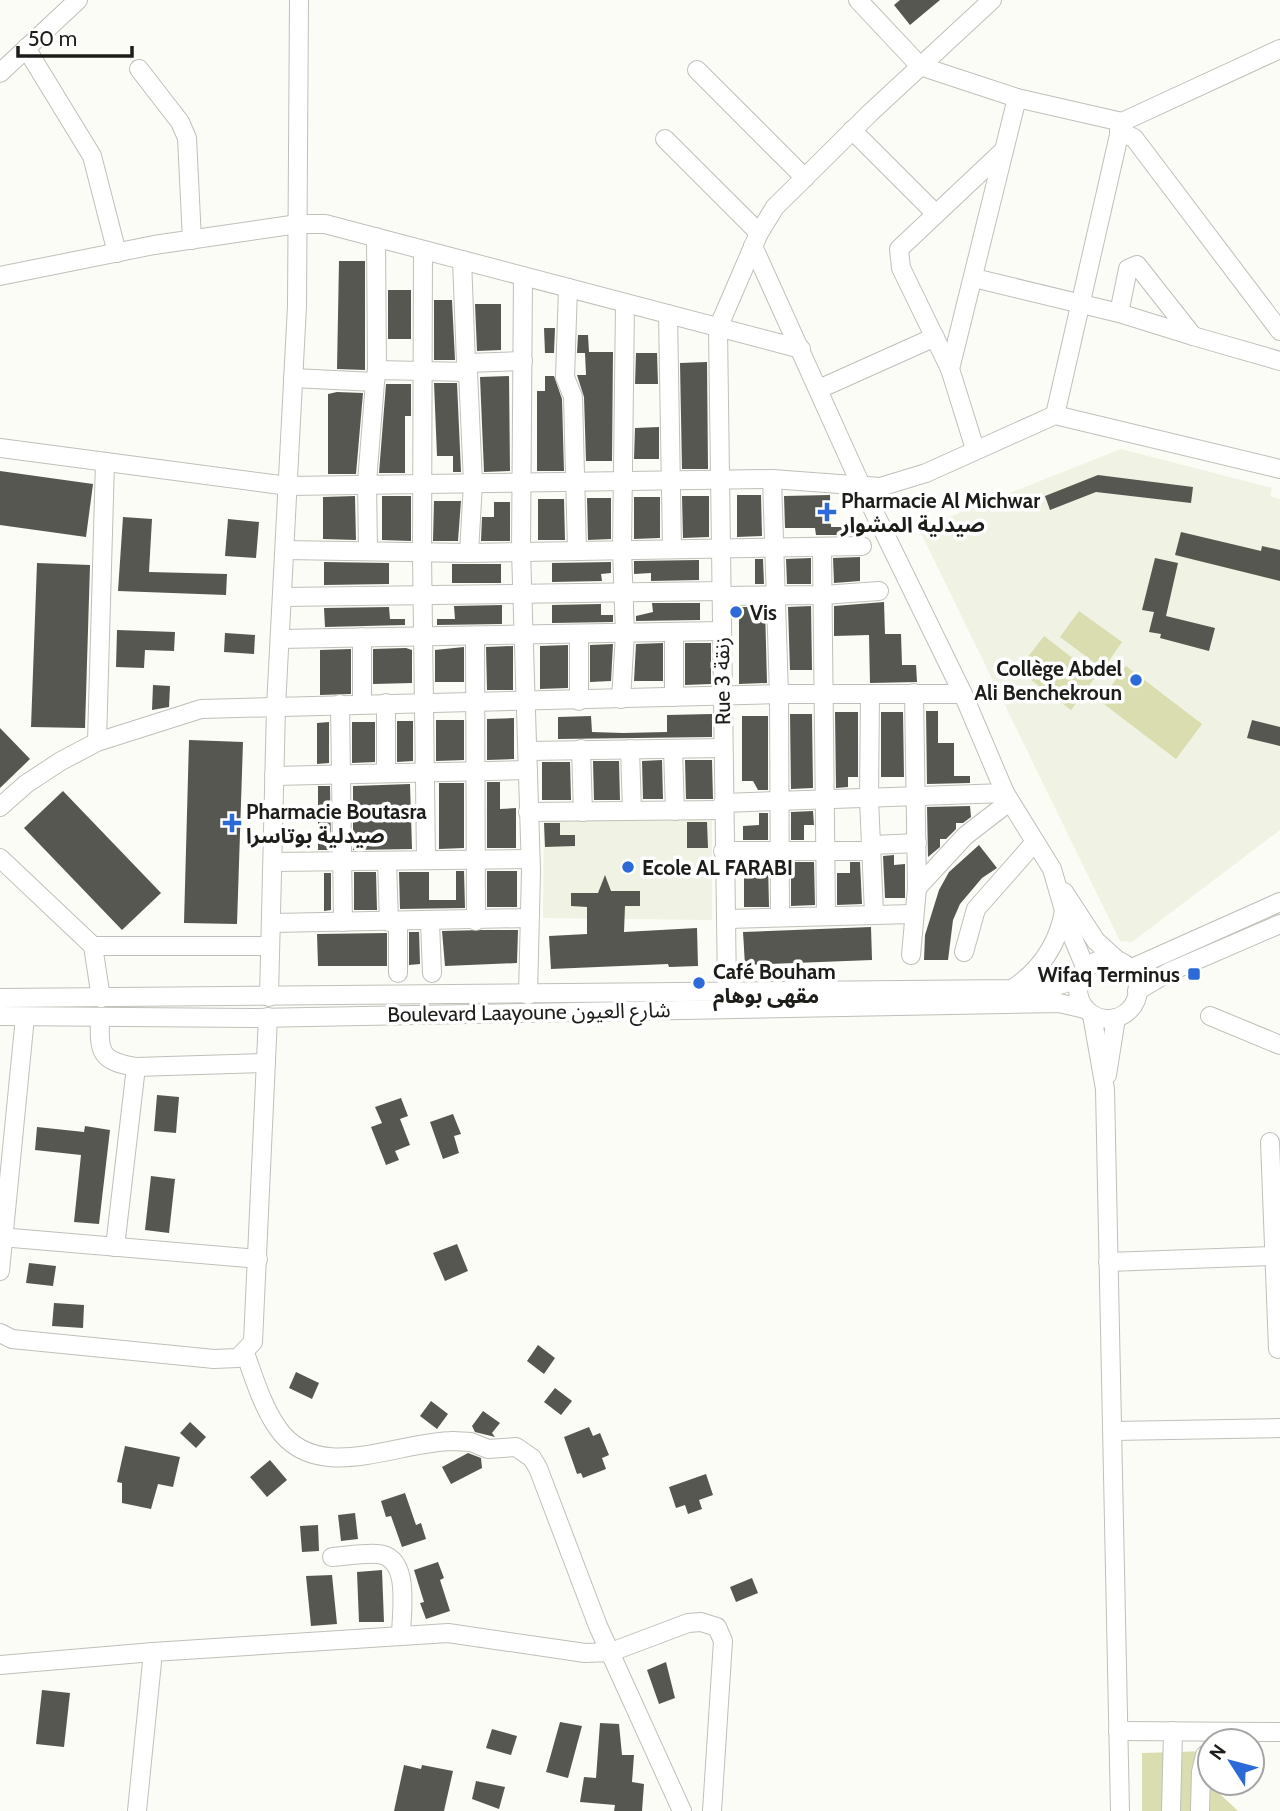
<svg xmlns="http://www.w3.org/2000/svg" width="1280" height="1811" viewBox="0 0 1280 1811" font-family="Cabin,'Noto Sans Arabic',sans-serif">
  <rect width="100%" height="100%" fill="#fbfcf5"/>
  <g fill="#f0f2e3">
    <polygon points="1121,449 1272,488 1270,496 1280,499 1280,830 1132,942 1120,941 919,529"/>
    <polygon points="712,814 712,920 543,918 544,815"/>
  </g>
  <g fill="#daddb0">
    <polygon points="1079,611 1122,642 1103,669 1060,637"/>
    <polygon points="1044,636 1096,676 1071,710 1018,670"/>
    <polygon points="1126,666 1202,724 1176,759 1100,701"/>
    <polygon points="1210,1751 1210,1779 1207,1782 1238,1811 1142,1811 1142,1753"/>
  </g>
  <g fill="#575751">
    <polygon points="900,0 940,0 910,25 894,5"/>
    <polygon points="339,261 365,261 365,370 337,369"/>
    <rect x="388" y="290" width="23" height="49"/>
    <polygon points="434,300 452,300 455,360 434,360"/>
    <polygon points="475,304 501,304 501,350 477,351"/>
    <polygon points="544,328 555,328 554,353 545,353"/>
    <polygon points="578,335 588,335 589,352 613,352 612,461 586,461 584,397 577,375 586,375 585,353 577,353"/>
    <polygon points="636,353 657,353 658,384 635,384"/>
    <polygon points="707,362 708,469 682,469 680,363"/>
    <polygon points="509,376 510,471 484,472 480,377"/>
    <polygon points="545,376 554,376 562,399 564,471 537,471 537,391 545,391"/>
    <polygon points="434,383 457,383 461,472 453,472 453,456 437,456"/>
    <polygon points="386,384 411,384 411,416 405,416 405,473 379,473"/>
    <polygon points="337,392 363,393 356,474 328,474 328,394"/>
    <polygon points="659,427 659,459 634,459 635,428"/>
    <polygon points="0,471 93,484 86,537 0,525"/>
    <polygon points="1098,475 1193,487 1191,503 1096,492 1050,510 1045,496"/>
    <polygon points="737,495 761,495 762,536 737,537"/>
    <polygon points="830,495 831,527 846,527 847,535 816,535 815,528 785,528 784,496"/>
    <polygon points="355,496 356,540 323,539 323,497"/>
    <polygon points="382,496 411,496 411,541 382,540"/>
    <polygon points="682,496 709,496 709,537 683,538"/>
    <polygon points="634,497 660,497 660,538 634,539"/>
    <polygon points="587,498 611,498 611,539 588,540"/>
    <polygon points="538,499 564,499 565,540 538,540"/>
    <polygon points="434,501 461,501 458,541 433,541"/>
    <polygon points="494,502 510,502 510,541 481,541 482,517 494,517"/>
    <polygon points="123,517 152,519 149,572 227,574 226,595 118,591"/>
    <polygon points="228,519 259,522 256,558 225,556"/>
    <polygon points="1181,532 1261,551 1262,546 1280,550 1280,581 1175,555"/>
    <polygon points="860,557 860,581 834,583 833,558"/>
    <polygon points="811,558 811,584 787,584 786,559"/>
    <polygon points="1155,558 1178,563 1166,616 1215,628 1209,651 1160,638 1161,634 1149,632 1154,612 1142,610"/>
    <polygon points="755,559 763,559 764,584 755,584"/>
    <polygon points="699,560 699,580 651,581 651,573 634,574 634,561"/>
    <polygon points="324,562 389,563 389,584 324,585"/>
    <polygon points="611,562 611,573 601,574 602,581 552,582 552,563"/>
    <polygon points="37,563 90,565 85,728 31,727"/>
    <rect x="452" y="564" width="49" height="19"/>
    <polygon points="884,602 885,634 901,634 902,665 916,665 917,682 870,683 869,635 834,636 834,606"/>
    <polygon points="652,603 700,603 700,620 636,621 636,616 653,612"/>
    <polygon points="601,604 601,615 613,615 613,622 552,623 552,605"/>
    <polygon points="502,605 502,624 437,625 437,619 455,619 454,606"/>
    <polygon points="811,606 812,670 790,670 788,607"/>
    <polygon points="389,607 390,619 405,619 405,625 325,627 324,608"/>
    <polygon points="739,607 765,607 767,683 739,684"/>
    <polygon points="117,630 175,632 174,651 145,650 144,668 116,667"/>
    <polygon points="225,633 255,635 254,654 224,652"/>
    <polygon points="663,643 663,681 634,681 636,644"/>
    <polygon points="685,643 711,643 711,684 685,685"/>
    <polygon points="613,644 611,681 590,682 590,645"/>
    <polygon points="568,645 568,688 540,689 540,646"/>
    <polygon points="513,646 513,690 487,690 486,647"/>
    <polygon points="464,647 464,682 435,682 435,650"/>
    <polygon points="406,648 412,650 412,683 373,684 373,649"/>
    <polygon points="351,649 351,694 320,695 320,650"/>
    <polygon points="153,685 170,686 169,707 152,710"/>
    <polygon points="926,711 938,711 938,743 954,743 954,776 970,776 970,783 927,784"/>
    <polygon points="835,712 858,712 858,777 848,777 848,787 836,788"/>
    <polygon points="881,712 903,712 904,777 881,777"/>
    <polygon points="712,714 712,737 558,739 558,717 591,716 592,732 623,733 667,732 667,715"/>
    <polygon points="790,714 812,714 813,788 791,789"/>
    <polygon points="742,716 768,716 768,790 758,790 753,781 742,781"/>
    <polygon points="514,718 514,759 487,760 487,719"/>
    <polygon points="436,720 464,720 464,760 436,761"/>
    <polygon points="1252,720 1280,727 1280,746 1247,738"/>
    <polygon points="397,721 413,721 413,761 397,762"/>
    <polygon points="329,722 329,763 317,764 317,723"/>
    <polygon points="352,722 375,722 375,762 352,763"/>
    <polygon points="0,728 30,759 0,788"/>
    <polygon points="189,740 243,742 237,924 184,923"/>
    <polygon points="662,760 663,799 643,799 642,761"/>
    <polygon points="685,760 712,760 713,799 686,799"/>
    <polygon points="593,761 619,761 620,800 594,800"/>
    <polygon points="542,762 570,762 571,800 542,800"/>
    <polygon points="487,782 500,782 500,809 516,808 516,848 487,848"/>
    <polygon points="439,783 464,783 464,848 439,849"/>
    <polygon points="410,784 412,849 353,850 353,786"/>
    <polygon points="318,786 330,786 331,850 318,850"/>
    <polygon points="63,791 161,893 122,930 24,828"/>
    <polygon points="970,806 971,817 963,823 956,823 956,829 946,839 940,839 940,847 928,857 927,807"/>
    <polygon points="813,811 814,825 804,825 804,840 791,840 791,812"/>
    <polygon points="759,813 768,813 768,840 743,840 743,826 759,825"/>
    <polygon points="687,822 707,822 708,848 687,848"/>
    <polygon points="544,823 560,823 560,835 575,835 575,846 545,847"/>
    <polygon points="979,845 997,868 982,878 960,904 953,920 948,960 924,960 925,935 939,890 949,872"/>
    <polygon points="894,855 894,865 905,864 905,898 885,898 883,856"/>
    <polygon points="768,862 769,907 744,907 744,862"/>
    <polygon points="791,862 814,862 815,905 791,906"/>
    <polygon points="850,862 860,862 862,904 837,905 837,873 850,873"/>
    <polygon points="456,871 464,871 465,908 400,909 399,872 429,872 429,900 456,900"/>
    <rect x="487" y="871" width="30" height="36"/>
    <polygon points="354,872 376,872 377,910 354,910"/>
    <polygon points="324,873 331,873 331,910 324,911"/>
    <polygon points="605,875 611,891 640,891 640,906 625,906 624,932 697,928 698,966 669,967 668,964 551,969 549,936 587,934 587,907 571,906 571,893 598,893"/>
    <polygon points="871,927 872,960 745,965 743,932"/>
    <polygon points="482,930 518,930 517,963 445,966 442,931"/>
    <polygon points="409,932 419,932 420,964 409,965"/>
    <polygon points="387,933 387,966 318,966 317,934"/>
    <polygon points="157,1095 179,1097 176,1133 154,1131"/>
    <polygon points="401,1098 408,1116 400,1119 410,1145 395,1151 399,1160 386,1165 371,1127 382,1123 375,1107"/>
    <polygon points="453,1114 461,1134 454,1136 459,1153 443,1159 430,1122"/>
    <polygon points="85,1126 110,1130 99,1224 74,1222 81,1155 35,1150 37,1127 84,1132"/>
    <polygon points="151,1176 175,1179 169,1233 145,1230"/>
    <polygon points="457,1244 468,1271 445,1281 433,1253"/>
    <polygon points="29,1263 56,1266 53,1286 26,1283"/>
    <polygon points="54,1303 84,1305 83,1328 52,1326"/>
    <polygon points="538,1345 555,1358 544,1374 527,1361"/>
    <polygon points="296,1372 319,1383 312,1399 289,1388"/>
    <polygon points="555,1388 572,1401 561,1415 544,1402"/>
    <polygon points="431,1401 448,1414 437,1429 420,1416"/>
    <polygon points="483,1411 500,1423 492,1433 495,1437 475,1432 472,1426"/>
    <polygon points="190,1422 206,1437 196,1448 180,1433"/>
    <polygon points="589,1427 593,1436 600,1433 609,1455 602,1458 606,1469 583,1478 581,1473 577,1474 564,1437"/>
    <polygon points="125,1446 180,1457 173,1487 158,1484 151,1509 122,1503 122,1483 117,1482"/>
    <polygon points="468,1453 481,1458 482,1468 451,1484 442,1467"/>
    <polygon points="270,1460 287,1480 267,1497 250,1477"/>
    <polygon points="706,1474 713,1495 699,1500 702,1509 688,1514 685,1505 676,1508 669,1487"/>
    <polygon points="405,1493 416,1525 421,1523 426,1539 402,1547 391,1516 386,1517 381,1501"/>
    <polygon points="355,1513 358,1539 341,1541 338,1515"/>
    <polygon points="318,1525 319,1551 302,1552 300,1526"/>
    <polygon points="438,1562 444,1578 440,1580 450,1611 426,1619 420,1603 424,1602 414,1570"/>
    <polygon points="382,1570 384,1622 359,1622 357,1572"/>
    <polygon points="332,1575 337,1624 311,1626 306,1576"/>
    <polygon points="752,1578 758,1593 736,1602 730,1587"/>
    <polygon points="666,1662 675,1698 659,1704 647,1670"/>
    <polygon points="42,1690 70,1693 64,1747 36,1744"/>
    <polygon points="560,1722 582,1726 568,1778 546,1772"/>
    <polygon points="600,1723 619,1724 622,1755 634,1755 632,1782 644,1784 642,1811 614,1811 615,1805 580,1802 584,1777 596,1778"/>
    <polygon points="492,1729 517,1736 511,1755 486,1748"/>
    <polygon points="404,1765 421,1769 422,1765 453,1771 444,1811 394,1811"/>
    <polygon points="476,1781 505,1787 499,1809 472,1799"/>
  </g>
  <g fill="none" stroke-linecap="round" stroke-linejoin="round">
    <g stroke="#bfc0b9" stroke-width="20">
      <g id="minor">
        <polyline points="858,0 920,66 1017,98 1122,122 1280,49"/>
        <polyline points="26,48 92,156 117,253"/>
        <polyline points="139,69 180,122 187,138 192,240"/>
        <polyline points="697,70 805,178"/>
        <polyline points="0,73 78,0"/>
        <polyline points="852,130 935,213"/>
        <polyline points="1119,131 1134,138 1280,331"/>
        <polyline points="665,139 759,233"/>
        <polyline points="376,237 377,370"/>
        <polyline points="753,246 860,483 963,694 1005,793 1052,869 1070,931 1086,969"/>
        <polyline points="423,250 422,553 426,860"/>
        <polyline points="462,260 466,363"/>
        <polyline points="0,276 154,245 298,224 325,224 801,349"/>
        <polyline points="523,276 521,551 531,871 528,995"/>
        <polyline points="974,278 1119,313 1193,336 1137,265 1128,269 1119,313"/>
        <polyline points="568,288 565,377 573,397 577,551"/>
        <polyline points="668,314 672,548"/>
        <polyline points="1193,336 1280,361"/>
        <polyline points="950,369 901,268 899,249 1003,151"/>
        <polyline points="468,372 473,483 469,553"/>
        <polyline points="293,378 375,382 377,370 468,372 466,363 523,361"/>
        <polyline points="819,389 935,337"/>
        <polyline points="1055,415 1122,122"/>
        <polyline points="0,448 288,486 772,479 880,487 926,473 1055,415 1280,469"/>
        <polyline points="975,449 950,369 1017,98"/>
        <polyline points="772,479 779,694 780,917"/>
        <polyline points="822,548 826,915"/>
        <polyline points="285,550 469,553 862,546"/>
        <polyline points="368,550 367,482 375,382"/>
        <polyline points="721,596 823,595 879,591"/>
        <polyline points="282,597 721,591"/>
        <polyline points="674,632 674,697"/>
        <polyline points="579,634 579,701"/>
        <polyline points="475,637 476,921"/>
        <polyline points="280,639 721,631"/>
        <polyline points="914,693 917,888"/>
        <polyline points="870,694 869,799 874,913"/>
        <polyline points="621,699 625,634 622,550 625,303"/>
        <polyline points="362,703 362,637"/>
        <polyline points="386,703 386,772"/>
        <polyline points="340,704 343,922"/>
        <polyline points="97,742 105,462"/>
        <polyline points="581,749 583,812"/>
        <polyline points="630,749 632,811"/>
        <polyline points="673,749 675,811"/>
        <polyline points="528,751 723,748"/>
        <polyline points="274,776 528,770"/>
        <polyline points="723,803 1005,793"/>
        <polyline points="0,807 26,784 61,761 97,742 201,709 779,694 963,694"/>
        <polyline points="528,812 723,810"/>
        <polyline points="872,845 917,843"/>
        <polyline points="723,851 872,851"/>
        <polyline points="0,858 93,946"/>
        <polyline points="387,861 389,922"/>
        <polyline points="273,862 529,859"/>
        <polyline points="1064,892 1096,941 1117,960"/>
        <polyline points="728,919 913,914"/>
        <polyline points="430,922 432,973"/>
        <polyline points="272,923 529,918"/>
        <polyline points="964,952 976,909 1035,842"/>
        <polyline points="911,955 917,888 965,836 1009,802"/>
        <circle cx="1108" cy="989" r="30"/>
        <polyline points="1130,969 1280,902"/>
        <polyline points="398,973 398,923"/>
        <path d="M1012,989c29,-19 46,-45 52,-78"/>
        <polyline points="727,991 718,328 759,233 775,207 870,113 992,0"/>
        <polyline points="1137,991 1169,972 1280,924"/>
        <polyline points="269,997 276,707 297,306 299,0"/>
        <polyline points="0,998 1012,989 1052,987 1080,979"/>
        <polyline points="101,998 93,946 270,946"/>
        <polyline points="1092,1015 1105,1089 1120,1811"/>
        <polyline points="0,1016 255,1018 1059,1003 1085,1009"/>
        <polyline points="1210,1016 1280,1045"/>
        <path d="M100,1017c-1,35 -1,44 36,50l130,-4"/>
        <polyline points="1107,1075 1116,1018"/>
        <polyline points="1270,1142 1278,1349"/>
        <polyline points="0,1237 258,1259"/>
        <polyline points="115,1247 136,1067"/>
        <polyline points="1108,1262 1274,1256"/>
        <polyline points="0,1271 25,1017"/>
        <polyline points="0,1333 12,1339 214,1359 238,1358 253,1342 268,1017"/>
        <path d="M245,1353c9,25 17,52 32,74 39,59 121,14 176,14l18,1 17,7 28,-2 16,11 6,10 60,158 84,185"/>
        <polyline points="1113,1431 1280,1428"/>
        <path d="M332,1557c15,-1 30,-4 45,-3 35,2 24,59 24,82"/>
        <polyline points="0,1665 153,1652"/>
        <polyline points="1118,1731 1280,1732"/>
        <polyline points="137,1811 153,1652 448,1633 585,1653 611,1652 688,1623 701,1622 717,1627 723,1641 712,1811"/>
        <polyline points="1171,1811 1173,1731"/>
        <polyline points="1200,1811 1201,1772 1205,1755"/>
      </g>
    </g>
    <use href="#minor" stroke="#fff" stroke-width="18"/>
  </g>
  <g fill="#2c6ad7" stroke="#fff" stroke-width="2.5">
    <path d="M823.5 501.5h7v7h7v7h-7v7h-7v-7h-7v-7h7z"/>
    <circle cx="736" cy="612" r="7"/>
    <circle cx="1136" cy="680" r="7"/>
    <path d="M228.5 812.5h7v7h7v7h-7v7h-7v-7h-7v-7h7z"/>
    <circle cx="628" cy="867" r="7"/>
    <rect x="1187" y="967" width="14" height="14" rx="3.5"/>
    <circle cx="699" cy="983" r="7"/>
  </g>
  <g text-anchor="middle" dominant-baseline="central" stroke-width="7" stroke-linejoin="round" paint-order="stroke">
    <g font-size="21" font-weight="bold" fill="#1d1d1a" stroke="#fff" text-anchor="start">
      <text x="841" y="500">Pharmacie Al Michwar<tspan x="841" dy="24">صيدلية المشوار</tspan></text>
      <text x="750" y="612">Vis</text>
      <text x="1122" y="668" text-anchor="end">Collège Abdel<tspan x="1122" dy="24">Ali Benchekroun</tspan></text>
      <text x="246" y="811">Pharmacie Boutasra<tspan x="246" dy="24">صيدلية بوتاسرا</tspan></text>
      <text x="642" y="867">Ecole AL FARABI</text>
      <text x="713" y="971">Café Bouham<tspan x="713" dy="24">مقهى بوهام</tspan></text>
      <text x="1180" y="974" text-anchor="end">Wifaq Terminus</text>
    </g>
    <g font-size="21" fill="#1d1d1a" stroke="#fff">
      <text transform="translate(722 681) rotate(-91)">Rue 3 زنقة</text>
      <text transform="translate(529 1012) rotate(-1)">Boulevard Laayoune شارع العيون</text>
    </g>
  </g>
  <g transform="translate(1231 1762) rotate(306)"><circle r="33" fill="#ffffff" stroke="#a5a5a3" stroke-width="2"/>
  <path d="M0-5L12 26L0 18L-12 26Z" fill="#2c6ad7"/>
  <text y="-10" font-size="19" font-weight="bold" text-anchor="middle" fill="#1d1d1a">N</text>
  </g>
  <path d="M18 46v10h114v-10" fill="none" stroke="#1d1d1a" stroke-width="3.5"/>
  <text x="28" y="46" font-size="21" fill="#1d1d1a" stroke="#ffffff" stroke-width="5" paint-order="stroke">50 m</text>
</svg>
